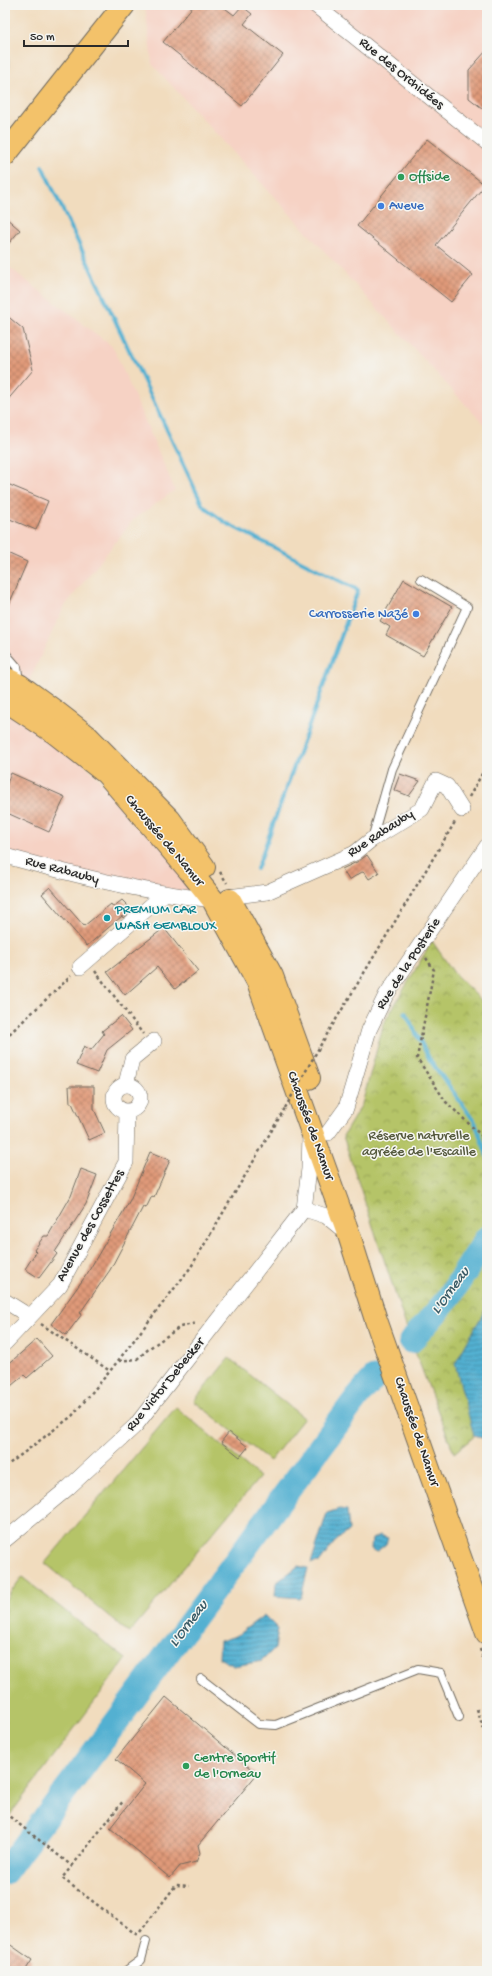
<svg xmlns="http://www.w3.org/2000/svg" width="492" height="1976" viewBox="0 0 492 1976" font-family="'Gochi Hand',sans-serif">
  <defs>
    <pattern id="park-crowns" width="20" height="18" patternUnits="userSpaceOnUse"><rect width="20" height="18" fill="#b5c467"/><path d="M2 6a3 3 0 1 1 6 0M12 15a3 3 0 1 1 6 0" fill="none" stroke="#939f55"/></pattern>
    <pattern id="water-rules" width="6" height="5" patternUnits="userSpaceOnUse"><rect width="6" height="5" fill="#52b0d1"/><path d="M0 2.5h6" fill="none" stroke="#448faa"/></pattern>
    <pattern id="building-cross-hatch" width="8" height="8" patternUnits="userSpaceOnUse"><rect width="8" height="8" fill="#e09a79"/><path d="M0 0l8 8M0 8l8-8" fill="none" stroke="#b67e63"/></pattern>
  </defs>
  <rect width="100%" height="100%" fill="#f6f6f2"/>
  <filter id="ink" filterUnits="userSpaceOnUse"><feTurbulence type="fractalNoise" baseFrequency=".025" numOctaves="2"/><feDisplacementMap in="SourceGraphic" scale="8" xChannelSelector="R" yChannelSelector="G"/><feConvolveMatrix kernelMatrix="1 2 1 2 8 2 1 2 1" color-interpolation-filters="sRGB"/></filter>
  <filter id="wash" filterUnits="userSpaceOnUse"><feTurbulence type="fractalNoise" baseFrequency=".012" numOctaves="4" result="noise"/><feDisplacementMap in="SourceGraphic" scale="16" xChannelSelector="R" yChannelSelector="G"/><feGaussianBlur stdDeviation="0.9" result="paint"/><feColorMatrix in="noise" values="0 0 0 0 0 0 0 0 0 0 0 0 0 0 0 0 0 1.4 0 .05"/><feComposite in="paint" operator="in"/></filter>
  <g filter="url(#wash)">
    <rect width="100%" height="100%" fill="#f1dcbe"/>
    <g fill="#f6d2c4">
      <polygon points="145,5 487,5 487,428 152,64"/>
      <polygon points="5,264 113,347 175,490 133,520 64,607 29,681 55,733 213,900 5,856"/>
    </g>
    <g fill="#b5c467" stroke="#707849">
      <polygon points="229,1358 304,1418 270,1461 194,1401"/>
      <polygon points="176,1407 260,1477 129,1633 45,1563"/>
      <polygon points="22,1577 126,1659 10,1815 5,1811 5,1600"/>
    </g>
    <polygon fill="url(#park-crowns)" stroke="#707849" points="432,941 454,973 487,1006 487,1426 454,1453 411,1341 343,1136 362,1104 384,1023"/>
    <g fill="url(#water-rules)" stroke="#3e6e7e">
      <polygon points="487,1306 487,1439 474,1436 455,1364"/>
      <polygon points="339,1509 347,1510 349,1530 334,1543 320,1562 311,1563 327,1513"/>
      <polygon points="380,1535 388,1538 386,1544 376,1552 371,1549 372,1539"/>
      <polygon points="298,1566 308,1568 301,1598 275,1596 276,1583"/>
      <polygon points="264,1615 278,1629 275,1648 262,1661 234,1666 219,1658 220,1641 236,1636"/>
    </g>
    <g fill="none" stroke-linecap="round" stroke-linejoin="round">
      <g stroke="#52b0d1" stroke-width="4">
        <polyline points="5,53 8,66"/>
        <polyline points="42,166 203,506 226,523 358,590 257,869"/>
        <polyline points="405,1012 430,1060 475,1122 487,1156"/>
      </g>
      <g stroke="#52b0d1" stroke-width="25">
        <polyline points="411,1341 447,1300 487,1238"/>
        <polyline points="5,1872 358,1396 374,1378"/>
      </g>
    </g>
    <g id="blocks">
      <g fill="url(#building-cross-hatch)">
        <polygon points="194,5 221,5 234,15 242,6 252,14 244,24 283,55 242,106 163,42"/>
        <polygon points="487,50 487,112 469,98 469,70"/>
        <polygon points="427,139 485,185 436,245 473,275 451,302 357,226"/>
        <polygon points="5,217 20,230 5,248"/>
        <polygon points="5,314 23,329 33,370 5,403"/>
        <polygon points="5,483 48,501 36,530 5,517"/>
        <polygon points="5,552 27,562 5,614"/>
        <polygon points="404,579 452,607 423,656 386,635 390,627 380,621"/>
        <polygon points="11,773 65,797 49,832 5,812 5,788"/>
        <polygon points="400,774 420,781 409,796 394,790"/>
        <polygon points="367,855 379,873 369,879 365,873 362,872 349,880 342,869 359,861"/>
        <polygon points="50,887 84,926 111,904 113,907 122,900 132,910 123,918 122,916 87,946 42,894"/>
        <polygon points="164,928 198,971 175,989 157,967 125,995 107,972"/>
        <polygon points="121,1016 132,1030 107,1050 97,1073 76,1065 84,1046 91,1050 104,1034 102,1031"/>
        <polygon points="69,1086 94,1086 94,1109 105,1133 89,1140 72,1103 70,1103"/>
        <polygon points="150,1152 170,1160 154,1197 152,1196 146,1208 143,1207 110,1270 80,1313 82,1314 66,1335 51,1324 87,1274 130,1200"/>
        <polygon points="81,1169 97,1175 86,1204 55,1252 57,1254 39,1278 25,1269 36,1252 34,1250 44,1236 48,1236 71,1196"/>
        <polygon points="37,1339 52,1356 27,1378 24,1375 5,1391 5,1367"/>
        <polygon points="229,1432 248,1447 240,1457 221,1442"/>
        <polygon points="166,1697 257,1774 198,1845 200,1853 196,1862 180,1866 170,1878 110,1828 145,1784 116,1759"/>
        <polygon points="5,1941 32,1960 25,1971 5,1971"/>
      </g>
    </g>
  </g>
  <g filter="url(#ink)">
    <use href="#blocks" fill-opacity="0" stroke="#70695e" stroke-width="1"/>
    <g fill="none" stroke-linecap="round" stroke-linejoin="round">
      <g stroke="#70695e" stroke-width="10">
        <g id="lane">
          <polyline points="5,653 17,667 19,682"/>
          <polyline points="372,839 392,769 467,607 421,579"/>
          <polyline points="201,1679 259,1724 276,1725 418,1669 441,1673 459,1717"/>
          <polyline points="126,1971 141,1960 146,1941"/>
        </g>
      </g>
      <g stroke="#70695e" stroke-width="16">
        <g id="street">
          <polyline points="315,5 487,143"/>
          <path d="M5,856c70,19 135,36 208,44"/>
          <polyline points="228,897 267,892 355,853 371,840 422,809 436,781 447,786 462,810"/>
          <polyline points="80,967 163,895"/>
          <polyline points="126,1084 132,1059 154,1041"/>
          <circle cx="127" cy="1098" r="13"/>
          <polyline points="328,1133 346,1108 369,1030 386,995 487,846"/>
          <polyline points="304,1209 326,1216 348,1234"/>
          <polyline points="5,1301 29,1316"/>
          <polyline points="5,1343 60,1285 126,1162 127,1112"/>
          <polyline points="5,1540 68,1488 136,1425 304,1209 309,1169 310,1136"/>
        </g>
      </g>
      <g stroke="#70695e" stroke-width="24">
        <g id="primary">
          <polyline points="5,155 124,5"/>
          <polyline points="5,678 19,685 56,712 87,736 170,820 204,867"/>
          <polyline points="5,700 55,733 106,773 189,870 213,900 258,982 349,1235 376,1320 487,1633"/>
          <polyline points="230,900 272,976 309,1078"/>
        </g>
      </g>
      <g stroke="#70695e" stroke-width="2.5" stroke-dasharray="3 3" stroke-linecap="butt">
        <polyline points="469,797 487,765"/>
        <polyline points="220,872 227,883"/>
        <polyline points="426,958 434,970 417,1058 446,1102 487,1141"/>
        <polyline points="95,971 143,1034"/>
        <polyline points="5,1038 71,976"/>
        <polyline points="320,1046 455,822"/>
        <polyline points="41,1324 110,1371"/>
        <polyline points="119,1361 137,1359 151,1347 180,1327 197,1323"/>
        <polyline points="5,1467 72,1416 110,1371 191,1267 285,1108"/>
        <polyline points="480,1649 487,1670"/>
        <polyline points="487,1679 484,1696 487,1705"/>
        <polyline points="477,1709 487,1740"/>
        <polyline points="5,1813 72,1866 62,1878 137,1935"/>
        <polyline points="72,1866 124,1800"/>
        <polyline points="140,1932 176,1885 189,1886"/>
      </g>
      <use href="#lane" stroke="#fff" stroke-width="8"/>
      <use href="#street" stroke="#fff" stroke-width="15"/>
      <use href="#primary" stroke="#f3c26a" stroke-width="22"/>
      <polyline stroke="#70695e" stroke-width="2.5" stroke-dasharray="3 3" stroke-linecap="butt" points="285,1108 320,1046"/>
    </g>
  </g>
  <g fill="#2e9e5b" stroke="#f6f6f2" stroke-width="1.5">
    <circle cx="401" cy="177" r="4"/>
    <circle cx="186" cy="1766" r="4"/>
  </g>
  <g fill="#3f7fe0" stroke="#f6f6f2" stroke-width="1.5">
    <circle cx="381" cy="206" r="4"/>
    <circle cx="416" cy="614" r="4"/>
  </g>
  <circle fill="#0f9aa8" stroke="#f6f6f2" stroke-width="1.5" cx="107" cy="918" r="4"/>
  <g text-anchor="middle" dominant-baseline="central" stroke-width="3" stroke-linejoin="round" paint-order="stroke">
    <g font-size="14" fill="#2b2b2b" stroke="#f6f6f2">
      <text transform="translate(401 74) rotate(39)">Rue des Orchidées</text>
      <text transform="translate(381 834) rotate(-33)">Rue Rabauby</text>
      <text transform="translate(164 841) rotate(50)">Chaussée de Namur</text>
      <text transform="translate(62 871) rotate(15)">Rue Rabauby</text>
      <text transform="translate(409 964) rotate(-57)">Rue de la Posterie</text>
      <text transform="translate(310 1126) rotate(70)">Chaussée de Namur</text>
      <text transform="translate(91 1226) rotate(-61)">Avenue des Cossettes</text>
      <text transform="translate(166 1385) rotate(-51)">Rue Victor Debecker</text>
      <text transform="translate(416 1432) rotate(71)">Chaussée de Namur</text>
    </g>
    <g font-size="14" fill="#27864d" stroke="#f6f6f2" text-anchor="start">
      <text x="409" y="177">Offside</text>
      <text x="194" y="1758">Centre Sportif<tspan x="194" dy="16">de l'Orneau</tspan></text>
    </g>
    <g font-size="14" fill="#366cbe" stroke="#f6f6f2" text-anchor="start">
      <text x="389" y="206">Aveve</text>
      <text x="408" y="614" text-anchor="end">Carrosserie Nazé</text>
    </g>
    <g font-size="14" fill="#0d838f" stroke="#f6f6f2" text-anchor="start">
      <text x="115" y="910">PREMIUM CAR<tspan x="115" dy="16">WASH GEMBLOUX</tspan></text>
    </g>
    <g font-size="14" fill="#54593d" stroke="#f6f6f2">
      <text x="419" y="1136">Réserve naturelle<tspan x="419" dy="16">agréée de l'Escaille</tspan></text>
    </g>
    <g font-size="15" font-style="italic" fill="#395a65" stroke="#f6f6f2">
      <text transform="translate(451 1291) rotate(-54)">L'Orneau</text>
      <text transform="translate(189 1624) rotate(-53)">L'Orneau</text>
    </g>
  </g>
  <rect width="492" height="1976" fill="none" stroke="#f6f6f2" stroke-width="20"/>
  <path d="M24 40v6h104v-6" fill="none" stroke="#2b2b2b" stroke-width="2"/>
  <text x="30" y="40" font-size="12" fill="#2b2b2b" stroke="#f6f6f2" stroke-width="3" paint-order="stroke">50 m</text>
</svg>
